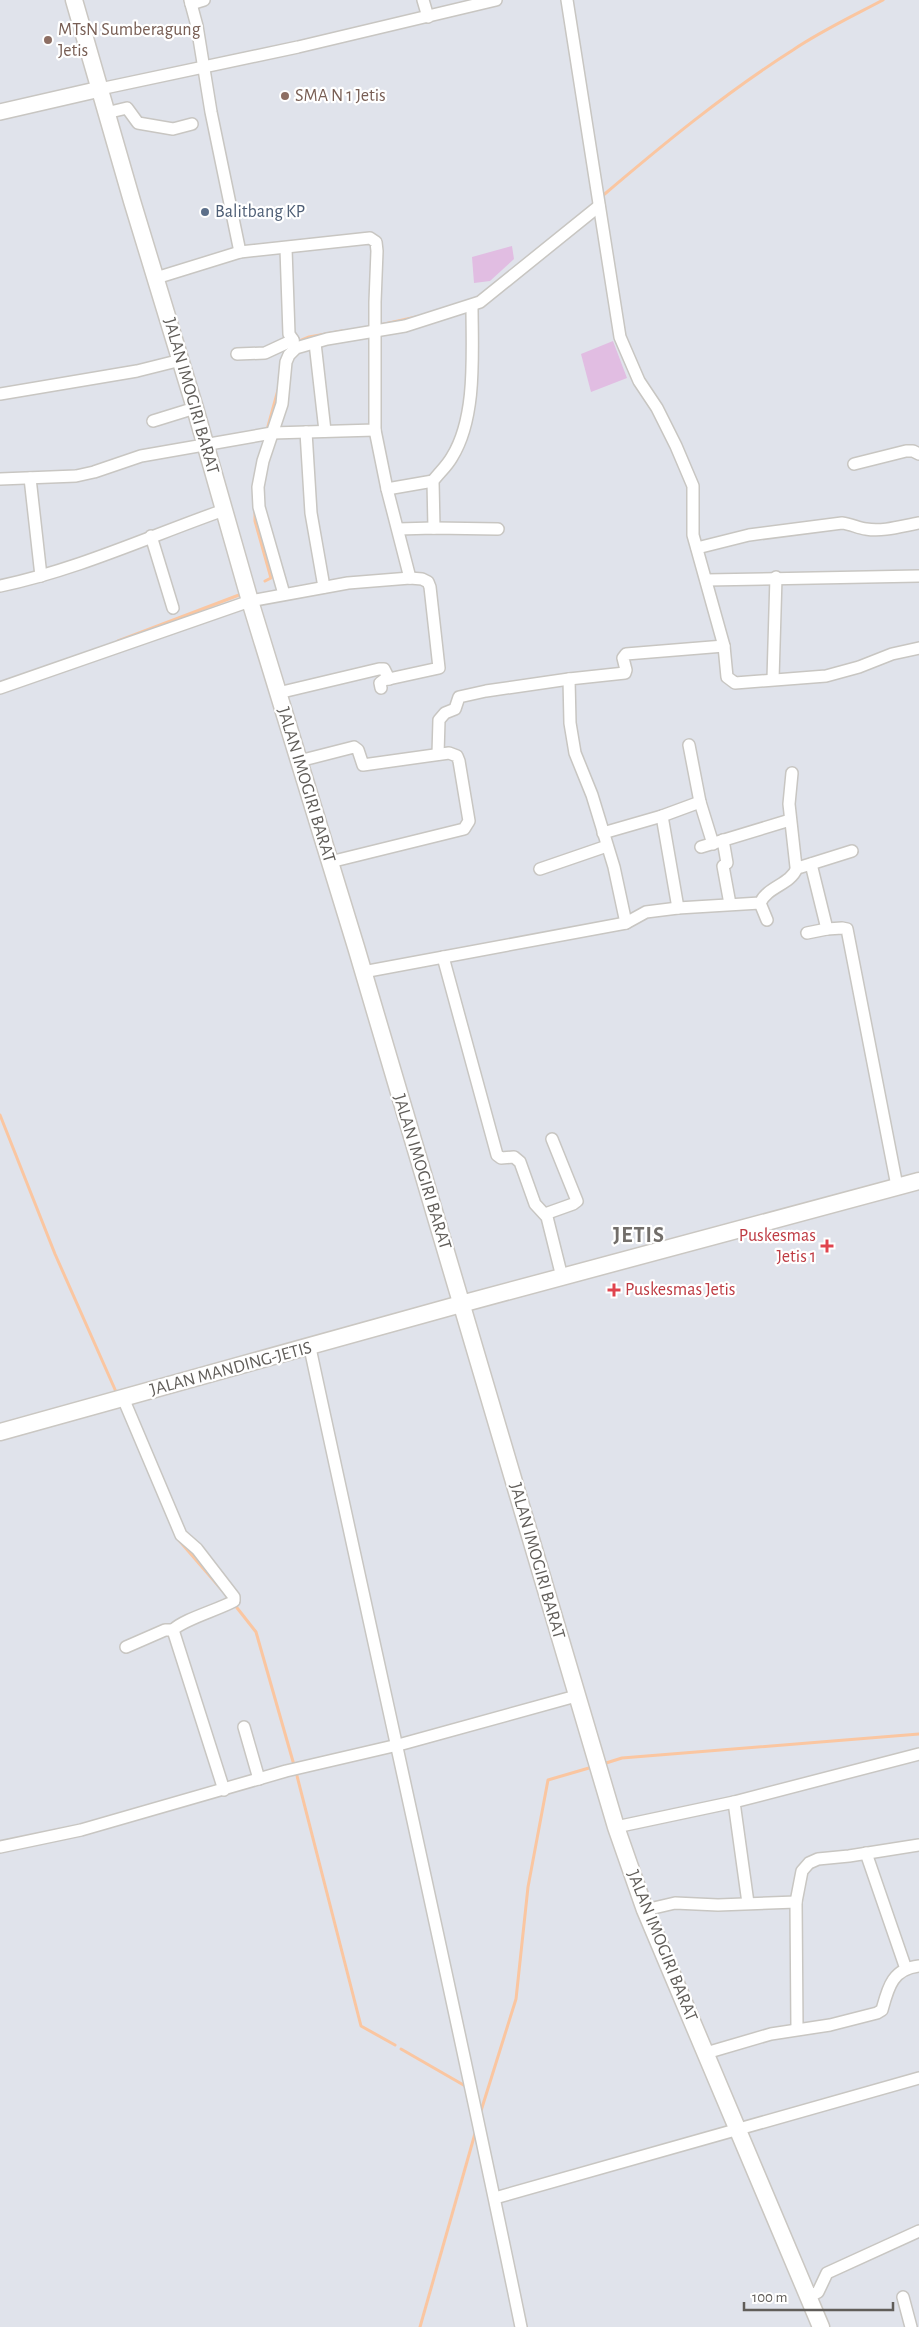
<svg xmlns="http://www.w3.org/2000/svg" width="919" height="2327" viewBox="0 0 919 2327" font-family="'Alegreya Sans',sans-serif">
  <rect width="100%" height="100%" fill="#e0e3eb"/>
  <g fill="#e1bde2">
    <polygon points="512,246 514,259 490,281 474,283 472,257"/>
    <polygon points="613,341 627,378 591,392 581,354"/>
  </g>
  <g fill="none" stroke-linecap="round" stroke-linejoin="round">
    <g stroke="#fac6a1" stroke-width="3">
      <path d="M600,198c61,-52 125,-105 193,-148 28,-19 60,-34 90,-50"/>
      <polyline points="380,325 416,317"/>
      <polyline points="297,342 309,337 342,331"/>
      <polyline points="267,430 278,390"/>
      <polyline points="255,510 255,521 271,578 265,581"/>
      <polyline points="118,641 239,595"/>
      <polyline points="0,1115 55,1254 117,1394"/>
      <polyline points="177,1538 222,1590"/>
      <polyline points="234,1604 256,1632 294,1765"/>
      <polyline points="606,1763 622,1758 919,1734"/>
      <polyline points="296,1772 361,2026 395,2045"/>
      <polyline points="401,2049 467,2087"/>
      <polyline points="480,2114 516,1999 528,1887 548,1780 589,1768"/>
      <polyline points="420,2327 476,2130"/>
    </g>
    <g stroke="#c8c6c2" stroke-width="14">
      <g id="minor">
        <polyline points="190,0 197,26 211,112 240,252"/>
        <polyline points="423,0 428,17"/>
        <polyline points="567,0 620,337 639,381 657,408 676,446 693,486 693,535 724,646 727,677 735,683 826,676 859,667 892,654 919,648"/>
        <polyline points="191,4 204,0"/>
        <polyline points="100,89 298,47 496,0"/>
        <polyline points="106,113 127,108 138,123 173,129 192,124"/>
        <polyline points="286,249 289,334 293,340 294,349"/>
        <polyline points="315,343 325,431"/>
        <polyline points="237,354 265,353 293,340"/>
        <polyline points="0,394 137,371 181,360"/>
        <polyline points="153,421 195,408"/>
        <polyline points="375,430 387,489 410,578"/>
        <polyline points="306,432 311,513 324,587"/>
        <polyline points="854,464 906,451 913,451 919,454"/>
        <polyline points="30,478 41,576"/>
        <polyline points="0,479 76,476 94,472 141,456 272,433 375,430 375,302 377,251 376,242 370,238 240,252 156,278"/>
        <polyline points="387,489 433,481"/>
        <path d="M434,528l-1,-47c6,-8 14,-15 19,-24 25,-40 20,-105 20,-151"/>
        <polyline points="398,529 434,528 498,529"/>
        <polyline points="151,536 173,608"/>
        <path d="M697,548l52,-13 93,-12c9,1 16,5 24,6 17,3 36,-3 53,-6"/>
        <polyline points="706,580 919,576"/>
        <path d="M0,586c77,-16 150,-50 224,-76"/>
        <polyline points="284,594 259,507 258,487 263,461 282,404 286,362 289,355 296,348 327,339 405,326 480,302 599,206"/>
        <polyline points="773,679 776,577"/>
        <polyline points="0,688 250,601 348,583 410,578 422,579 428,582 430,587 439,668 384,680 380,683 381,688"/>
        <polyline points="278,693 379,669 384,669 389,679"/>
        <polyline points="689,745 700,802 713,844"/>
        <polyline points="438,754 439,720 445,713 455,709 459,697 486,691 569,679"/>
        <polyline points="299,761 354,747 358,750 363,765 449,753 457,756 459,761 469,821 464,829 330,862"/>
        <polyline points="792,773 789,804 796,867 801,867 852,851"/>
        <polyline points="603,833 662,816"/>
        <polyline points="723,840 727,863"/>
        <polyline points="701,847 790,820"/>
        <polyline points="811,864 827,929 842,928 847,929 897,1186"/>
        <polyline points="723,866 730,904"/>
        <polyline points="540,869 607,846"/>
        <polyline points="760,903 767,920"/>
        <polyline points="678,908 662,816 700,802"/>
        <polyline points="626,923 614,867 592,795 575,753 570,723 569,679 625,673 626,670 623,658 626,654 724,646"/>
        <polyline points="807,933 827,929"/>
        <polyline points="443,957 497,1155 501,1158 514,1157 520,1162 535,1204 547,1217 562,1277"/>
        <path d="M363,972l263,-49 20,-11 32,-4 82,-5c8,-17 30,-18 37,-35"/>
        <polyline points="545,1214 573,1204 577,1201 552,1139"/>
        <path d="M310,1348c70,326 144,652 211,979"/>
        <path d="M123,1398l58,137 16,14 37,48v4c-16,9 -50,18 -61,29l51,160"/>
        <polyline points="126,1647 165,1630 173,1630"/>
        <polyline points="244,1727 259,1779"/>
        <polyline points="734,1802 748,1903"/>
        <polyline points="616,1827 734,1802 919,1754"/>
        <polyline points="0,1847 81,1830 286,1771 402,1744 576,1696"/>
        <polyline points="866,1853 906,1969"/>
        <polyline points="645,1910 675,1903 718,1905 796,1902"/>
        <polyline points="797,2029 796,1902 802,1871 809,1863 818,1859 849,1856 919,1845"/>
        <path d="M706,2053l65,-19 59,-9 47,-12 5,-3c6,-22 10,-41 37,-44"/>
        <polyline points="495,2198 919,2078"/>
        <polyline points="808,2297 818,2292 827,2273 919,2231"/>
        <polyline points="903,2297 911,2327"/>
      </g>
    </g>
    <g stroke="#c8c6c2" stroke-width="18">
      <polyline id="tertiary" points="0,112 100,89"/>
    </g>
    <g stroke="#cac7c2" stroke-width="19">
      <g id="secondary">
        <polyline points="74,0 132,201 195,408 250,601 356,947 616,1827 645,1910 821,2327"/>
        <polyline points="0,1432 461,1304 919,1181"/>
      </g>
    </g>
    <use href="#minor" stroke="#fff" stroke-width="11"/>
    <use href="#tertiary" stroke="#fff" stroke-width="15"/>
    <use href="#secondary" stroke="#fff" stroke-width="16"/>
  </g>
  <g fill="#8d6e63" stroke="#fff" stroke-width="2">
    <circle cx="48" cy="40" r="5"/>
    <circle cx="285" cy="96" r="5"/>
  </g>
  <circle fill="#5c6f8a" stroke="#fff" stroke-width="2" cx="205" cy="212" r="5"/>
  <g fill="#e0444e" stroke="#fff" stroke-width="2">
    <path d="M824.5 1238.5h5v5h5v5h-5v5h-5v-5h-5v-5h5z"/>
    <path d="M611.5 1282.5h5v5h5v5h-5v5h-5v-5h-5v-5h5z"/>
  </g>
  <g text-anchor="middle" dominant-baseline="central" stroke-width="4.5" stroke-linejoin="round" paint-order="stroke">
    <g font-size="18" fill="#785e54" stroke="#fff" text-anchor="start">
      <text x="58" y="30">MTsN Sumberagung<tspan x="58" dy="21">Jetis</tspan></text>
      <text x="295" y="96">SMA N 1 Jetis</text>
    </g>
    <g font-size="18" fill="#4e5e75" stroke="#fff" text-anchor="start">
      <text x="215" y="212">Balitbang KP</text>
    </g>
    <g font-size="18" fill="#605d59" stroke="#fff">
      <text transform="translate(191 396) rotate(74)">JALAN IMOGIRI BARAT</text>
      <text transform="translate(306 785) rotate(73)">JALAN IMOGIRI BARAT</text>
      <text transform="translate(422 1172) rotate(73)">JALAN IMOGIRI BARAT</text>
      <text transform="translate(231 1369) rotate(-15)">JALAN MANDING-JETIS</text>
      <text transform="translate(537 1561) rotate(74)">JALAN IMOGIRI BARAT</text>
      <text transform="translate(662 1946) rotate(68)">JALAN IMOGIRI BARAT</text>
    </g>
    <g font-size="18" fill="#be3a42" stroke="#fff" text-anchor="end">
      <text x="816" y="1236">Puskesmas<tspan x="816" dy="21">Jetis 1</tspan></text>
      <text x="625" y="1290" text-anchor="start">Puskesmas Jetis</text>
    </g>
    <g font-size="22" font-weight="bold" letter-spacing="1" fill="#726e6a" stroke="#fff">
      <text x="639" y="1235">JETIS</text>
    </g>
  </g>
  <path d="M744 2302v8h149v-8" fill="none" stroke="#605d59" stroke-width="2.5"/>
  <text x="752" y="2302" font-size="15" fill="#605d59" stroke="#ffffff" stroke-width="4" paint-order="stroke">100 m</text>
</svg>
